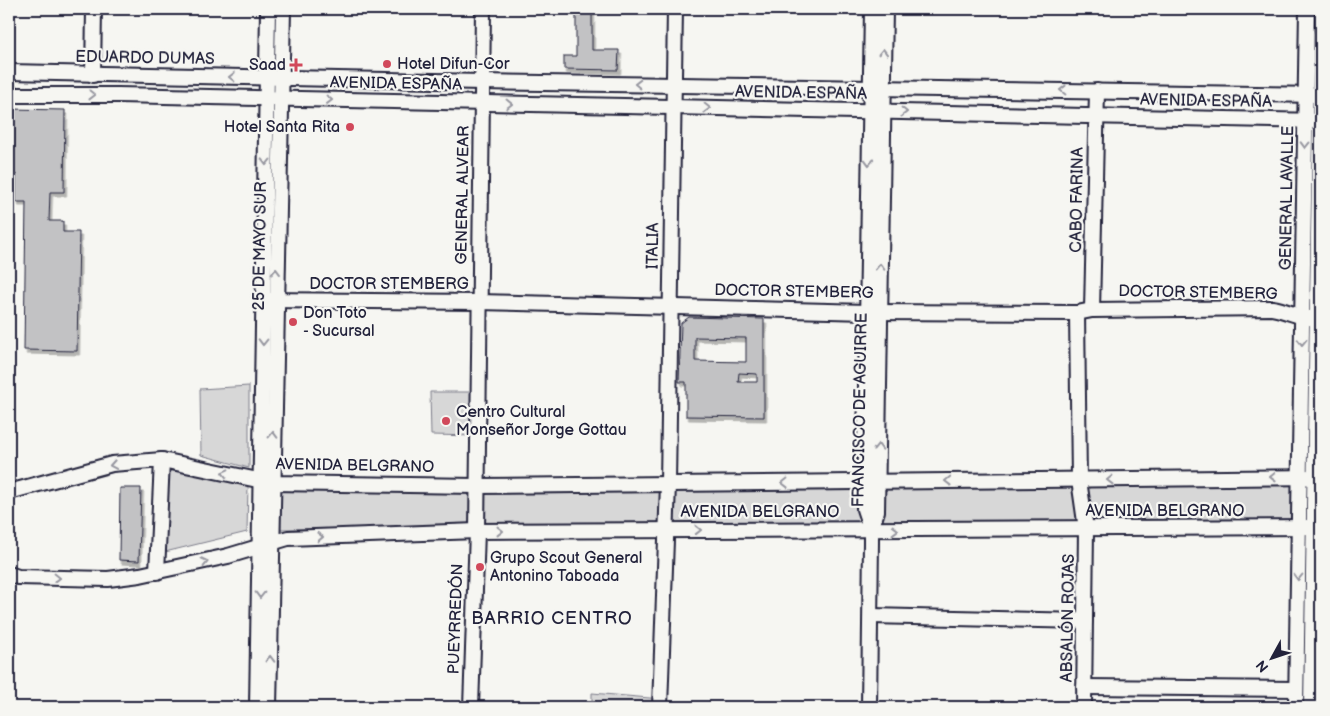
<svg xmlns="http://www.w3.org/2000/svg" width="1330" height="716" viewBox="0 0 1330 716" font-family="'Balsamiq Sans',sans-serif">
  <defs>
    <filter id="shadow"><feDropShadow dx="2.5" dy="4" stdDeviation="0" flood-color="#0004"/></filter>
  </defs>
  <rect width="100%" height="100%" fill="#f6f6f2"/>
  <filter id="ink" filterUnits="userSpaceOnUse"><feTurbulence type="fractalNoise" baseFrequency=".02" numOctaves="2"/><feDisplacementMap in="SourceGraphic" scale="10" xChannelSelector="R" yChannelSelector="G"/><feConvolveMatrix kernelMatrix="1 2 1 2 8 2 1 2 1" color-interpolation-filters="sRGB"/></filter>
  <g filter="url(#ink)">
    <g fill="#d7d7d7" stroke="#7c7c89">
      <polygon points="249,386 249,468 201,455 200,389"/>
      <polygon points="430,392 477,392 476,436 431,435"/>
      <polygon points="169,470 248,485 247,532 165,552"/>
      <polygon points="1321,483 1321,524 278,529 278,488"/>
      <polygon points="592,693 661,699 661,707 592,707"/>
    </g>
    <g fill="#c2c2c4" stroke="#22223b" fill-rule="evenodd" filter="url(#shadow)">
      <polygon points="576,9 592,9 592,50 619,50 618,70 564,69 564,56 576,56"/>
      <polygon points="9,109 65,110 64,192 50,192 49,221 63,221 63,232 79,232 77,351 24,350 26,202 16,202 16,174 9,174"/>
      <path d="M689,317l75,2v98l-78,-1v-34h-7l2,-59zM695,337l51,1v24l-51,-1zM739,373l18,1v8h-19z"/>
      <polygon points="120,488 141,488 139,561 119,560"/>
    </g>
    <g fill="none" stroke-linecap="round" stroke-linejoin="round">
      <g stroke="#22223b" stroke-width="18">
        <g id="minor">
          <polyline points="9,72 482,82 1321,95"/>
          <polyline points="93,75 94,9"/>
          <polyline points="9,95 118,95 1321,121"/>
          <path d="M264,300l215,2 388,10 210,1 15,-3 180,-2c19,3 27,11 49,11"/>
          <polyline points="1092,310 1097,91"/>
          <polyline points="1077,313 1079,480 1086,529 1084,707"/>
          <polyline points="9,492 112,464 162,460 272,483 477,486 1321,477"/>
          <polyline points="871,530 877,511 885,9"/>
          <polyline points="157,572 162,460"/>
          <polyline points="9,574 18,577 108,579 140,575 228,556 288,538 477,531 1321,527"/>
          <polyline points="871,616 1085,621"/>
          <polyline points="1084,687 1296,689"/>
          <polyline points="257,707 268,9"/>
          <polyline points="269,707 283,9"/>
          <polyline points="471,707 477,531 483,9"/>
          <polyline points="660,707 668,484 675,9"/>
          <polyline points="869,707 871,542 871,530 864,509 872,9"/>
          <polyline points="1296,707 1307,9"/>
          <polyline points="1311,707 1321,34"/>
        </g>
      </g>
      <use href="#minor" stroke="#f6f6f2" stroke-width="14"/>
    </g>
    <defs><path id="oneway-chevron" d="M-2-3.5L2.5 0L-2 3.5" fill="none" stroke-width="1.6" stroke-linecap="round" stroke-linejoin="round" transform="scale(1.25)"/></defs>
    <g stroke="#9797a0">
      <use href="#oneway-chevron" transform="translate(883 52) rotate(-88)"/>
      <use href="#oneway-chevron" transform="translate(232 77) rotate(-179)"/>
      <use href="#oneway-chevron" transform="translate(638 84) rotate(-179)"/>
      <use href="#oneway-chevron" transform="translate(1063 90) rotate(-179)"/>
      <use href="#oneway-chevron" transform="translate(92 95) rotate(1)"/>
      <use href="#oneway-chevron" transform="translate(329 100) rotate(1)"/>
      <use href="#oneway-chevron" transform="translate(509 104) rotate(1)"/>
      <use href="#oneway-chevron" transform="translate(707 108) rotate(1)"/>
      <use href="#oneway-chevron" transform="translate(904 112) rotate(1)"/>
      <use href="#oneway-chevron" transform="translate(1305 145) rotate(91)"/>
      <use href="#oneway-chevron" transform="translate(266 162) rotate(91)"/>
      <use href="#oneway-chevron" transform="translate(869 162) rotate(91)"/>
      <use href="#oneway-chevron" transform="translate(880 267) rotate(-89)"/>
      <use href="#oneway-chevron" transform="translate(276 272) rotate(-89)"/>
      <use href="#oneway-chevron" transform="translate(263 342) rotate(91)"/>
      <use href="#oneway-chevron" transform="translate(1302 342) rotate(91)"/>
      <use href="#oneway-chevron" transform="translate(273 435) rotate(-89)"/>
      <use href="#oneway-chevron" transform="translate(878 447) rotate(-89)"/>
      <use href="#oneway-chevron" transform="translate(113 465) rotate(170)"/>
      <use href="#oneway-chevron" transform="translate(225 473) rotate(-167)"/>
      <use href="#oneway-chevron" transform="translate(1273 477) rotate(179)"/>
      <use href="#oneway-chevron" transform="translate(1110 480) rotate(179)"/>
      <use href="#oneway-chevron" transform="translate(948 481) rotate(179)"/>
      <use href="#oneway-chevron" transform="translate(785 483) rotate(179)"/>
      <use href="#oneway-chevron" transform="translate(698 530)"/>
      <use href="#oneway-chevron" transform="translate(895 530)"/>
      <use href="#oneway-chevron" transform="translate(500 531)"/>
      <use href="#oneway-chevron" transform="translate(320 537) rotate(-2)"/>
      <use href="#oneway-chevron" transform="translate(205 562) rotate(-13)"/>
      <use href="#oneway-chevron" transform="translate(1298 577) rotate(91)"/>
      <use href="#oneway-chevron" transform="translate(57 578) rotate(1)"/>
      <use href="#oneway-chevron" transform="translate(260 595) rotate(91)"/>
      <use href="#oneway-chevron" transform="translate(270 659) rotate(-89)"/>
    </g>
  </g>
  <g fill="#d1495b" stroke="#f6f6f2" stroke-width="2">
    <circle cx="387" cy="64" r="5"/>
    <path d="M293.5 57.5h5v5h5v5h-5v5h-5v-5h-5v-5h5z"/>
    <circle cx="350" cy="127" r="5"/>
    <circle cx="293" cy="322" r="5"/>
    <circle cx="446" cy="421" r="5"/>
    <circle cx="480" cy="567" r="5"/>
  </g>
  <g text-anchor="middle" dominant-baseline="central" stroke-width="4.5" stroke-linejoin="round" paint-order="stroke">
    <g font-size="16" fill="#22223b" stroke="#f6f6f2">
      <text transform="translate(145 58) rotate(1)">EDUARDO DUMAS</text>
      <text transform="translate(396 84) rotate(1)">AVENIDA ESPAÑA</text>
      <text transform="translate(801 93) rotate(1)">AVENIDA ESPAÑA</text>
      <text transform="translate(1206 101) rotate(1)">AVENIDA ESPAÑA</text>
      <text transform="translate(463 195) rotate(-89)">GENERAL ALVEAR</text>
      <text transform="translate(1287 198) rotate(-89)">GENERAL LAVALLE</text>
      <text transform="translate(1077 200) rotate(-89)">CABO FARINA</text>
      <text transform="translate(260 246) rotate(-89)">25 DE MAYO SUR</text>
      <text transform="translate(653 246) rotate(-89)">ITALIA</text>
      <text x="389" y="284">DOCTOR STEMBERG</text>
      <text transform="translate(794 292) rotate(1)">DOCTOR STEMBERG</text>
      <text transform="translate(1198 293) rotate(1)">DOCTOR STEMBERG</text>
      <text transform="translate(860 410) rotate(-89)">FRANCISCO DE AGUIRRE</text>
      <text transform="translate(355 466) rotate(1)">AVENIDA BELGRANO</text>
      <text x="1165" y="511">AVENIDA BELGRANO</text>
      <text x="760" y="512">AVENIDA BELGRANO</text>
      <text transform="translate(1068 618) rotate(-89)">ABSALÓN ROJAS</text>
      <text transform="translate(456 619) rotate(-88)">PUEYRREDÓN</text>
    </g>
    <g font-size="16" fill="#22223b" stroke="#f6f6f2" text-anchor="start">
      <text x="397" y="64">Hotel Difun-Cor</text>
      <text x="286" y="65" text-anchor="end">Saad</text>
      <text x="340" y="127" text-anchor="end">Hotel Santa Rita</text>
      <text x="303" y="313">Don Toto<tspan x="303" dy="18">- Sucursal</tspan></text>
      <text x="456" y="412">Centro Cultural<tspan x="456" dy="18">Monseñor Jorge Gottau</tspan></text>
      <text x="490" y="558">Grupo Scout General<tspan x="490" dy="18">Antonino Taboada</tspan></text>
    </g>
    <g font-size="18" letter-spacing="1" fill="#22223b" stroke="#f6f6f2">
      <text x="552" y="618">BARRIO CENTRO</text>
    </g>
  </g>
  <rect width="1330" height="716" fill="none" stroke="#f6f6f2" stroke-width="30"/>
  <rect x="15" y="15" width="1300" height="686" fill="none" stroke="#22223b" stroke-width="2" filter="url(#ink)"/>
  <g transform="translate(1272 658) rotate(230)" stroke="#f6f6f2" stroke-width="4" paint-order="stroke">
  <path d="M0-4L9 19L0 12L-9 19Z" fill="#22223b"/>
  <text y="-8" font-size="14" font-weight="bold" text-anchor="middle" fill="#22223b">N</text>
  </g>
</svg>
